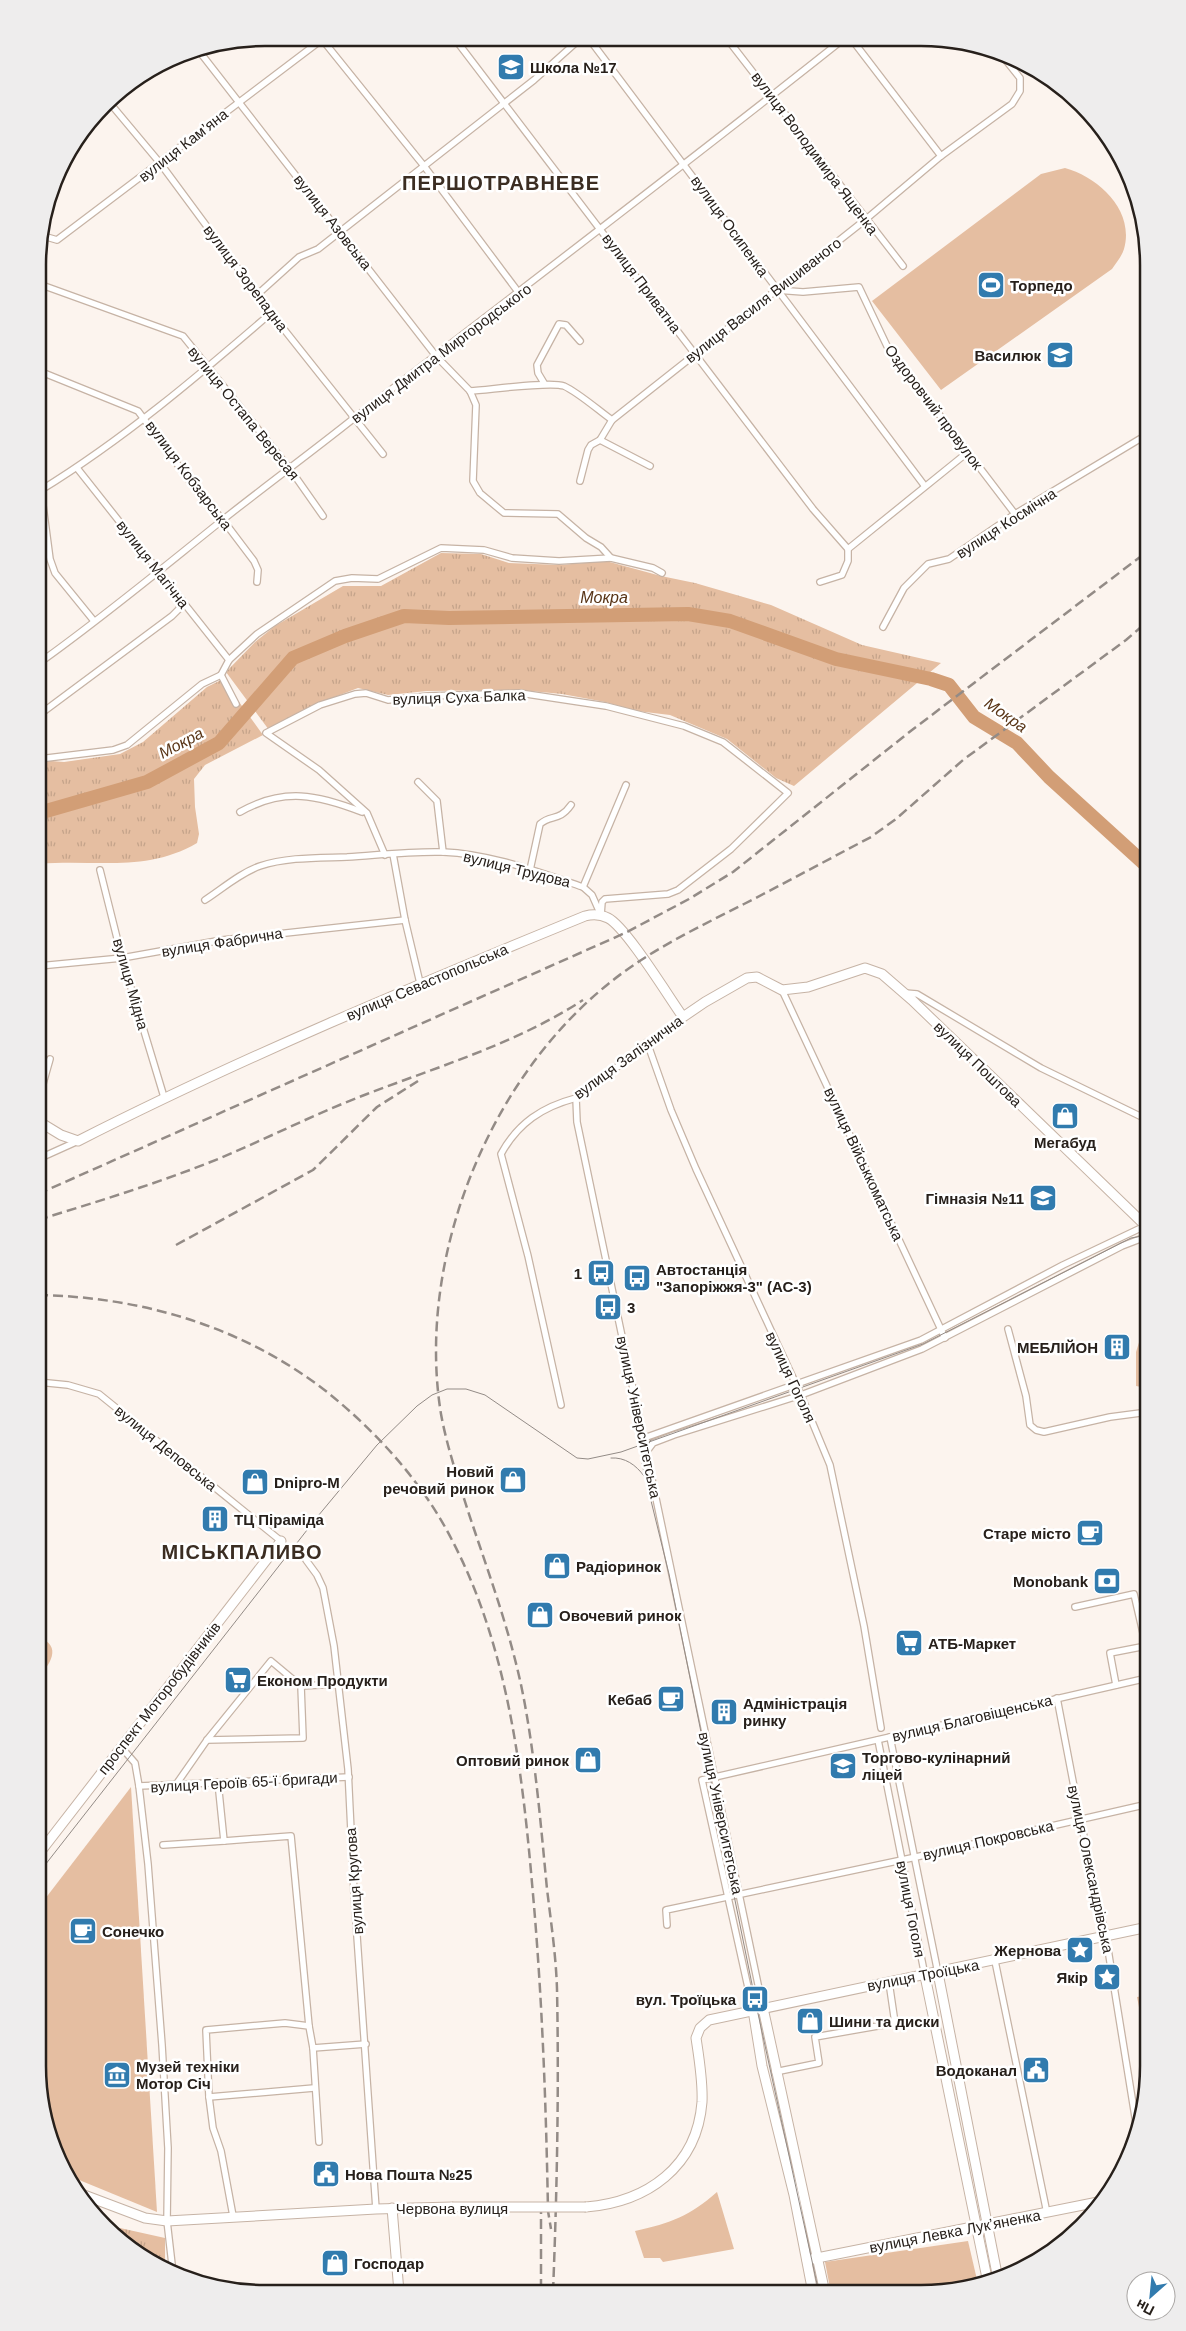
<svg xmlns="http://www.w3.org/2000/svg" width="1186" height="2331" viewBox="0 0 1186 2331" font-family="Helvetica,sans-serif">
  <defs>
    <pattern id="grass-tufts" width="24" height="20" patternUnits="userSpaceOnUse" patternTransform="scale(1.25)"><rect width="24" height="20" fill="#e5bea1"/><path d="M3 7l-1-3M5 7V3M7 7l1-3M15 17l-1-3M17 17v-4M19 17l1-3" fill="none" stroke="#c4a38a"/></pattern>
  </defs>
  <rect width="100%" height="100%" fill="#fcf4ee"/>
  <g fill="url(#grass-tufts)">
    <polygon points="441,553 481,554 509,563 560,565 606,561 661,576 695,583 771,605 862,645 941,663 794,786 776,778 727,739 670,715 637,711 605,702 562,694 520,690 427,691 388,695 358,688 319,703 269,730 226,672 255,642 275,626 343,586 381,586"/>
    <path d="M221,680l5,4 37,51 -58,30 -11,14 1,28 4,27 -2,9c-51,30 -103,16 -158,21v-104l25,2 56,-8 23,-12 64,-55z"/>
    <polygon points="120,2228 165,2238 165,2268 116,2238"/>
  </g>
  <g fill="#e5bea1">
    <path d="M1065,168c33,9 70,42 59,81 -2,7 -8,14 -12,20l-171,121 -69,-89 169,-127z"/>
    <polygon points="1148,1314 1148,1371 1141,1387 1136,1386 1136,1352"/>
    <path d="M38,1637c26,9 11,28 0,42z"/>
    <polygon points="131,1787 157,2212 67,2175 49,2139 38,2066 38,1908"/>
    <polygon points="1148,1995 1148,2053 1137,1997"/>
    <path d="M717,2192l17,57 -71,13 -3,-4h-16l-9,-27c36,-8 55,-15 82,-39z"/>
    <polygon points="968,2241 978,2284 921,2293 831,2293 825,2262"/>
  </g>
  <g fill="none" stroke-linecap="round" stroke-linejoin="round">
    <polyline stroke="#d29e76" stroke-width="14" points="39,813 147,782 219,743 293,658 345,636 404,616 449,618 688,614 730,621 836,659 931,679 949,685 974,717 1017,743 1049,777 1148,867"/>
    <g stroke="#c6b3a5" stroke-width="8">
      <g id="street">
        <polyline points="321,38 424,166 519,293"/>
        <polyline points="455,39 813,509 848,549"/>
        <polyline points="590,40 924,485"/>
        <polyline points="728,40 903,266"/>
        <polyline points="853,41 941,156"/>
        <polyline points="199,51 436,356 470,391 476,405 473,481 480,493 504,513 558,514 586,538 601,547 611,558 653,568 662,573"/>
        <polyline points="109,102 160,163 271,313 383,454"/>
        <polyline points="40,235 57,240 324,38"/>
        <polyline points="39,284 183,336 290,469 323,516"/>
        <polyline points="776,290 803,292 859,287 887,346 1015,514"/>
        <polyline points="258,294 299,257 318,249 534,80 580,39"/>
        <polyline points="39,371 138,411 198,492 223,520 254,561 258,570 257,582"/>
        <polyline points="544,383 538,373 537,365 559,324 566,325 580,341"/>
        <path d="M470,391c19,-1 80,-10 94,-5 15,7 34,24 48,34l253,-200 76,-64 71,-52 8,-13v-13l-20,-25"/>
        <polyline points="600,440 650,466"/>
        <polyline points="77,468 229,660"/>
        <polyline points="39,475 50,559 55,573 94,621"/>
        <polyline points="580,481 588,450 591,445 600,440 612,420"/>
        <path d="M41,490c83,-51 157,-114 230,-177"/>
        <polyline points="820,582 842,575 848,561 848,549 968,452"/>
        <polyline points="883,627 904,588 928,564 949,559 1015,514 1148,434"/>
        <path d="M39,663c62,-44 121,-93 181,-141 44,-35 89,-68 133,-103 163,-126 327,-250 488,-378"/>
        <polyline points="221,675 236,704"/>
        <polyline points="39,713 43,712 172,616 179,609 182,600"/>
        <polyline points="39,759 113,750 127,745 202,684 221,675 229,660 257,634 335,581 352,578 378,579 441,548 484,550 512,558 559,561 611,558"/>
        <polyline points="418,782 437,801 443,852"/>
        <path d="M240,812c44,-25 78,-17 122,0"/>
        <polyline points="1144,824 1148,814"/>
        <polyline points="393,854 405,920 420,983"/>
        <polyline points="385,855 367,813 319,770 266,733 320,705 355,694 366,693 388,700 428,696 520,693 606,706 684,726 723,742 788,793 731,849 678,890 668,894 605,899 602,902 601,915"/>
        <polyline points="100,870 122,958 164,1097"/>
        <path d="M530,870l10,-46c11,-10 19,-2 31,-19"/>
        <polyline points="583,887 626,785"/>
        <path d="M205,900c17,-11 35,-27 55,-34 27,-9 59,-8 87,-9 32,-2 64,-6 96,-5 48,2 95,20 140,35l9,8 8,18"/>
        <polyline points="39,966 122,958 222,940 405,920"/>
        <polyline points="782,990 945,1338"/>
        <polyline points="905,993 917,994 1041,1068 1148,1120"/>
        <polyline points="647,1042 671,1110 696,1169 801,1395 830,1465 864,1626 881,1728"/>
        <polyline points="39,1098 50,1059"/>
        <polyline points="576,1098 577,1122 763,2008"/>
        <polyline points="38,1159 78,1141"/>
        <polyline points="1008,1329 1026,1396 1030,1425 1036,1430 1044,1432 1110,1417 1148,1412"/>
        <polyline points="38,1382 68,1385 99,1394 281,1541"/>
        <path d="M561,1405l-33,-149 -27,-102c17,-31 41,-47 75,-56l107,-81"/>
        <polyline points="644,1438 921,1340 1063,1265 1145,1226"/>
        <polyline points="647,1451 653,1443 674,1435 801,1395 922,1349 1122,1246 1148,1236"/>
        <polyline points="306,1560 317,1575 323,1588 334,1646 348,1769 354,1893 376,2209"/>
        <polyline points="1075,1607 1134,1594 1146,1646 1110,1653 1116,1685"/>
        <polyline points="1057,1698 1080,1818 1106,1937 1137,2129"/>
        <polyline points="890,1737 938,1973"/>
        <polyline points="207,1740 303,1738 301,1686"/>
        <polyline points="878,1740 925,1976"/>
        <polyline points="121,1747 135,1763 139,1786 148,1864 162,2045 168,2148 167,2221 173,2273"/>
        <polyline points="218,1782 224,1841 291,1836 309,2026"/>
        <polyline points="139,1786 349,1777"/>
        <polyline points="175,1786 207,1740 271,1661 301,1686 339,1684"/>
        <polyline points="163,1845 224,1841"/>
        <polyline points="667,1925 666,1910 916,1857 1148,1804"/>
        <polyline points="995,1961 1047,2213"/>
        <polyline points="753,2010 702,1780 1143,1679"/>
        <polyline points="313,2048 319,2142"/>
        <polyline points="775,2072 819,2063 815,2037 895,2023 889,1982"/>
        <polyline points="209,2097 314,2088"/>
        <polyline points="233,2216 221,2151 213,2128 209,2097 206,2030 285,2023 309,2026 313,2048 366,2044"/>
      </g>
    </g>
    <g stroke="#c6b3a5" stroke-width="11">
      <g id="secondary">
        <path d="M38,1121l23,14 17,6c165,-84 336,-155 507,-225 8,-2 15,-2 23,2 18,9 60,78 75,99l22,-15 42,-24 10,-1 25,13 26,-3 57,-19 17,6 30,26 236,228"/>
        <polyline points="38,1855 281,1541"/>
        <polyline points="938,1973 998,2279"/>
        <polyline points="925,1976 988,2283"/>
        <polyline points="763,2008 825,2293"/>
        <polyline points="753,2010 762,2066 794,2195 813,2293"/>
        <polyline points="76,2192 145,2218 167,2221 376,2209 452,2207"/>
        <path d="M586,2207c61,-5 111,-40 116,-105 1,-21 -3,-44 -6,-64l4,-10 9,-8 439,-93"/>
        <polyline points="392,2208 399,2292"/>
        <polyline points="807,2260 1103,2201"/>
      </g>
    </g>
    <g stroke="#c6b3a5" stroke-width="11">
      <polyline id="primary" points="1107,134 1111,140"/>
    </g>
    <use href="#street" stroke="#fff" stroke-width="5.5"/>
    <use href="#secondary" stroke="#fff" stroke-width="9"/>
    <use href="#primary" stroke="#fff" stroke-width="9"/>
    <g stroke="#938b86" stroke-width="1">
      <polyline points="651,1440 644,1451 642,1464 669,1574 757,2009 819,2293"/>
      <path d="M611,1458c14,-1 25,7 33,18"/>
      <polyline points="38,1874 318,1516 377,1445 417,1406 432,1395 447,1389 466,1389 485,1395 577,1458 588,1459 621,1452 923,1344 1131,1238 1148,1235"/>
    </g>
    <g stroke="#938b86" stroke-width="2.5" stroke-dasharray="10 5" stroke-linecap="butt">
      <polyline points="38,1194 625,933 689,899 733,872 912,730 1148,551"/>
      <path d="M38,1220c61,-19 121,-37 180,-61 50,-21 99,-46 149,-65 73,-28 150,-51 216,-94"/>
      <polyline points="176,1245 313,1170 377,1107 418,1081"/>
      <path d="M38,1295c105,2 206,32 289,97 50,40 97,92 126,150 54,104 69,226 79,341 10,109 14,218 16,328l3,18"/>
      <polyline points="541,2289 541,2207"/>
      <path d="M553,2292c4,-101 6,-202 4,-303 -1,-33 -6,-67 -10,-100 -6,-62 -11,-123 -22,-184 -12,-67 -36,-130 -57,-194 -10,-32 -21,-64 -27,-97 -25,-153 46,-332 166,-429 41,-34 90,-57 137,-81 43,-22 85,-45 127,-67l25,-18 67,-59 163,-120 22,-19"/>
    </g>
    <g stroke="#c6b3a5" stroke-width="11" stroke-linecap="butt">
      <polyline id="secondary-bridge" points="452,2207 586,2207"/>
    </g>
    <use href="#secondary-bridge" stroke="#fff" stroke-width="9"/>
  </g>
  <defs>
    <g id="school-square" transform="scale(1.4375)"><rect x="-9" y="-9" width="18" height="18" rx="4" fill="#317bae" stroke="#fff"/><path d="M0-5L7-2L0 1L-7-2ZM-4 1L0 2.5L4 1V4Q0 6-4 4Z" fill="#fff"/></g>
    <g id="stadium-square" transform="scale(1.4375)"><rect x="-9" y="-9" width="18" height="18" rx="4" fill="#317bae" stroke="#fff"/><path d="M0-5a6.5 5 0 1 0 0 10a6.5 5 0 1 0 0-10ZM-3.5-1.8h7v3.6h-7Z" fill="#fff"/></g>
    <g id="shop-square" transform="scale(1.4375)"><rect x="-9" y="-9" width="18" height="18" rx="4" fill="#317bae" stroke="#fff"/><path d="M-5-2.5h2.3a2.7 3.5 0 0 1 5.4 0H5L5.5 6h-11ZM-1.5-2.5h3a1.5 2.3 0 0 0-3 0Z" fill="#fff"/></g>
    <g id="bus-square" transform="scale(1.4375)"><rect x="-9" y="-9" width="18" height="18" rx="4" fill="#317bae" stroke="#fff"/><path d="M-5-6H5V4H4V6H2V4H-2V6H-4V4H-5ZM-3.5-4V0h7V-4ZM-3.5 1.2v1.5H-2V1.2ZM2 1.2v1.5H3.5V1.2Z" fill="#fff"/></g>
    <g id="building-square" transform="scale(1.4375)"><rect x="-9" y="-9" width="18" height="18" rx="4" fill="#317bae" stroke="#fff"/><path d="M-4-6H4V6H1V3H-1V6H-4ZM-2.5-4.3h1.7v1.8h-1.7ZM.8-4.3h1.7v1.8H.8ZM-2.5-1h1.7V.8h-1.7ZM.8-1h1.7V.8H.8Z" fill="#fff"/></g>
    <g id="cafe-square" transform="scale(1.4375)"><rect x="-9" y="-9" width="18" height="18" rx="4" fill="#317bae" stroke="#fff"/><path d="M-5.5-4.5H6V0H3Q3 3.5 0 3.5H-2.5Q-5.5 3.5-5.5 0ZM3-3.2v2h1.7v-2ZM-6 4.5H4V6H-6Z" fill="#fff"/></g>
    <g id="bank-square" transform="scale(1.4375)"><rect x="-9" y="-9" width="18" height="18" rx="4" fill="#317bae" stroke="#fff"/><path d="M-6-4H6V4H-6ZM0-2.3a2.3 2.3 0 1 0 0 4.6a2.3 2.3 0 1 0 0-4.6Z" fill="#fff"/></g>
    <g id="supermarket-square" transform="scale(1.4375)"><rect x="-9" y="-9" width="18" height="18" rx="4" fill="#317bae" stroke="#fff"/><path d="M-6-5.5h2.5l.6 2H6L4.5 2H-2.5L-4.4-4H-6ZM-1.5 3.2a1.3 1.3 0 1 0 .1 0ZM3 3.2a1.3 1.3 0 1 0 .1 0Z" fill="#fff"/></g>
    <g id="university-square" transform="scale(1.4375)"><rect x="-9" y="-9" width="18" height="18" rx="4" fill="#317bae" stroke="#fff"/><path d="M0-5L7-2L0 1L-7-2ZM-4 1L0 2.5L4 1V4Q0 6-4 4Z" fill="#fff"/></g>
    <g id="sight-square" transform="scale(1.4375)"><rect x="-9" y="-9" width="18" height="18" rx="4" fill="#317bae" stroke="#fff"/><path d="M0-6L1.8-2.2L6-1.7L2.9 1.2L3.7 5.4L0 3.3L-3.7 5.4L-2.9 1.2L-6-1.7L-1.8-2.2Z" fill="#fff"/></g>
    <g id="civic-square" transform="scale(1.4375)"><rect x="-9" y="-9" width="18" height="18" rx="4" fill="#317bae" stroke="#fff"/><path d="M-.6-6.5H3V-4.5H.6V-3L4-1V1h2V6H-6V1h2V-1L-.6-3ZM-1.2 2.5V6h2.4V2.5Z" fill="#fff"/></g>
    <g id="museum-square" transform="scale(1.4375)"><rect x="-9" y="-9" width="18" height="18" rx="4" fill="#317bae" stroke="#fff"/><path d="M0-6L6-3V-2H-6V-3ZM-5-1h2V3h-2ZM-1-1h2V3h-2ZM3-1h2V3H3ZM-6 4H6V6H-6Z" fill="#fff"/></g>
  </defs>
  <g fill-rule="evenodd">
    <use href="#school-square" x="511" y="67"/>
    <use href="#stadium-square" x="991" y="285"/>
    <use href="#school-square" x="1060" y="355"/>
    <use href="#shop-square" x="1065" y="1116"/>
    <use href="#school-square" x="1043" y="1198"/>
    <use href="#bus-square" x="601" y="1273"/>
    <use href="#bus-square" x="637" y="1278"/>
    <use href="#bus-square" x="608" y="1307"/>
    <use href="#building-square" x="1117" y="1347"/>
    <use href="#shop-square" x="513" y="1480"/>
    <use href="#shop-square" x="255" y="1482"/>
    <use href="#building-square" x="215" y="1519"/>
    <use href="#cafe-square" x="1090" y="1533"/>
    <use href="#shop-square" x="557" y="1566"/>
    <use href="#bank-square" x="1107" y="1581"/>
    <use href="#shop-square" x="540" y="1615"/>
    <use href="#supermarket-square" x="909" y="1643"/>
    <use href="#supermarket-square" x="238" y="1680"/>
    <use href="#cafe-square" x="671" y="1699"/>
    <use href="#building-square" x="724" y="1712"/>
    <use href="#shop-square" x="588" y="1760"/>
    <use href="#university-square" x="843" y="1766"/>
    <use href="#cafe-square" x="83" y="1931"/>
    <use href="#sight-square" x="1080" y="1950"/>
    <use href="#sight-square" x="1107" y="1977"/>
    <use href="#bus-square" x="755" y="1999"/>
    <use href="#shop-square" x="810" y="2021"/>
    <use href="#civic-square" x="1036" y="2070"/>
    <use href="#museum-square" x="117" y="2075"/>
    <use href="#civic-square" x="326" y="2174"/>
    <use href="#shop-square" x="335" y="2263"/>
  </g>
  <g text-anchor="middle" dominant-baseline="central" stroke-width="5" stroke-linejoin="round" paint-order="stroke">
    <g font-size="15" font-weight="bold" fill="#27201b" stroke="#fff" text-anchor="start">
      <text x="530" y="67">Школа №17</text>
      <text x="1010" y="285">Торпедо</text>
      <text x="1041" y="355" text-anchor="end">Василюк</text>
      <text x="1065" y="1142" text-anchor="middle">Мегабуд</text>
      <text x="1024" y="1198" text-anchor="end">Гімназія №11</text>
      <text x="656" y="1269">Автостанція<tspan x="656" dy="17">"Запоріжжя-3" (АС-3)</tspan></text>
      <text x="582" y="1273" text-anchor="end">1</text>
      <text x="627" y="1307">3</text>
      <text x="1098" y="1347" text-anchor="end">МЕБЛІЙОН</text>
      <text x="494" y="1471" text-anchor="end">Новий<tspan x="494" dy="17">речовий ринок</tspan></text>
      <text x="274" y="1482">Dnipro-M</text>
      <text x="234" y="1519">ТЦ Піраміда</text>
      <text x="1071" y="1533" text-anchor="end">Старе мiсто</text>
      <text x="576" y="1566">Радіоринок</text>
      <text x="1088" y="1581" text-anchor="end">Monobank</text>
      <text x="559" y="1615">Овочевий ринок</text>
      <text x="928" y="1643">АТБ-Маркет</text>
      <text x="257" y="1680">Економ Продукти</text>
      <text x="652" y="1699" text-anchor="end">Кебаб</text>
      <text x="743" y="1703">Адміністрація<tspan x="743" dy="17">ринку</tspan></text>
      <text x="862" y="1757">Торгово-кулінарний<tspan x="862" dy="17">ліцей</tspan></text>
      <text x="569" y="1760" text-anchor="end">Оптовий ринок</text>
      <text x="102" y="1931">Сонечко</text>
      <text x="1061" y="1950" text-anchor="end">Жернова</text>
      <text x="1088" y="1977" text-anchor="end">Якір</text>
      <text x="736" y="1999" text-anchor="end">вул. Троїцька</text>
      <text x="829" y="2021">Шини та диски</text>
      <text x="136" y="2066">Музей техніки<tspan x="136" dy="17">Мотор Січ</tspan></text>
      <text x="1017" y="2070" text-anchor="end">Водоканал</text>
      <text x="345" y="2174">Нова Пошта №25</text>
      <text x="354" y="2263">Господар</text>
    </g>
    <g font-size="15" fill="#27201b" stroke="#fff">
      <text transform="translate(183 145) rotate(-38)">вулиця Кам’яна</text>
      <text transform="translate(815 153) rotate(53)">вулиця Володимира Ященка</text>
      <text transform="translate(333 222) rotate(52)">вулиця Азовська</text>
      <text transform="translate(730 226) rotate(54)">вулиця Осипенка</text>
      <text transform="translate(246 278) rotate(53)">вулиця Зорепадна</text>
      <text transform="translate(642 283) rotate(53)">вулиця Приватна</text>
      <text transform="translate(763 300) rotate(-38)">вулиця Василя Вишиваного</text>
      <text transform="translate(441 353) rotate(-37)">вулиця Дмитра Миргородського</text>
      <text transform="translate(934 407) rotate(53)">Оздоровчий провулок</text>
      <text transform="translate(244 413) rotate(51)">вулиця Остапа Вересая</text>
      <text transform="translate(189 475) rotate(53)">вулиця Кобзарська</text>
      <text transform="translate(1006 523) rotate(-33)">вулиця Космічна</text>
      <text transform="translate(153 564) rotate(52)">вулиця Магічна</text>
      <text transform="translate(459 697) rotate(-2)">вулиця Суха Балка</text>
      <text transform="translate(517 869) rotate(14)">вулиця Трудова</text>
      <text transform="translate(222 942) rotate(-9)">вулиця Фабрична</text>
      <text transform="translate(427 982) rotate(-23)">вулиця Севастопольська</text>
      <text transform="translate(131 984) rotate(74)">вулиця Мідна</text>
      <text transform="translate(628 1057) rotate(-36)">вулиця Залізнична</text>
      <text transform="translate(978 1064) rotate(44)">вулиця Поштова</text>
      <text transform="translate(864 1164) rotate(65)">вулиця Військкоматська</text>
      <text transform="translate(791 1377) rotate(65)">вулиця Гоголя</text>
      <text transform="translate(639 1417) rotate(78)">вулиця Університетська</text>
      <text transform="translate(166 1448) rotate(39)">вулиця Деповська</text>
      <text transform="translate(159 1698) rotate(-52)">проспект Моторобудівників</text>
      <text transform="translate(972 1718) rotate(-13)">вулиця Благовіщенська</text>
      <text transform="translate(244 1782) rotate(-3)">вулиця Героїв 65-ї бригади</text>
      <text transform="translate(721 1813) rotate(78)">вулиця Університетська</text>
      <text transform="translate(988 1840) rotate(-13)">вулиця Покровська</text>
      <text transform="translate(1091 1869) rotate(78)">вулиця Олександрівська</text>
      <text transform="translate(354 1881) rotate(-94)">вулиця Кругова</text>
      <text transform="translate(911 1909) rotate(79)">вулиця Гоголя</text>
      <text transform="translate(923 1975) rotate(-11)">вулиця Троїцька</text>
      <text x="452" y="2208">Червона вулиця</text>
      <text transform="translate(955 2231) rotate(-11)">вулиця Левка Лукʼяненка</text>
    </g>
    <g font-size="16" font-style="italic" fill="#593517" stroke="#fff">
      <text x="604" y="597">Мокра</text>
      <text transform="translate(1006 715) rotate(35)">Мокра</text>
      <text transform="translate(181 743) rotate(-28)">Мокра</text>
    </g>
    <g font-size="20" font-weight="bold" letter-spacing="1" fill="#3b2d22" stroke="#fff">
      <text x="501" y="183">ПЕРШОТРАВНЕВЕ</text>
      <text x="242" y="1552">МІСЬКПАЛИВО</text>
    </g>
  </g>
  <path d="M0 0H1186V2331H0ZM265 46H921A219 219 0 0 1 1140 265V2066A219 219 0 0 1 921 2285H265A219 219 0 0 1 46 2066V265A219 219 0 0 1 265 46Z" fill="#eeeded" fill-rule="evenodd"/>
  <path fill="none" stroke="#27201b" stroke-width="2.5" d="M265 46H921A219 219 0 0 1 1140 265V2066A219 219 0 0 1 921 2285H265A219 219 0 0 1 46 2066V265A219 219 0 0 1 265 46Z"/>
  <g transform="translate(1151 2296) rotate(207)"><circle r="24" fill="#ffffff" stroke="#a9a6a4"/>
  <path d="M0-4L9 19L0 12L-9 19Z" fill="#317bae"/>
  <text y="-8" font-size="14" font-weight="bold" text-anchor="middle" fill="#27201b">Пн</text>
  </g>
</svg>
